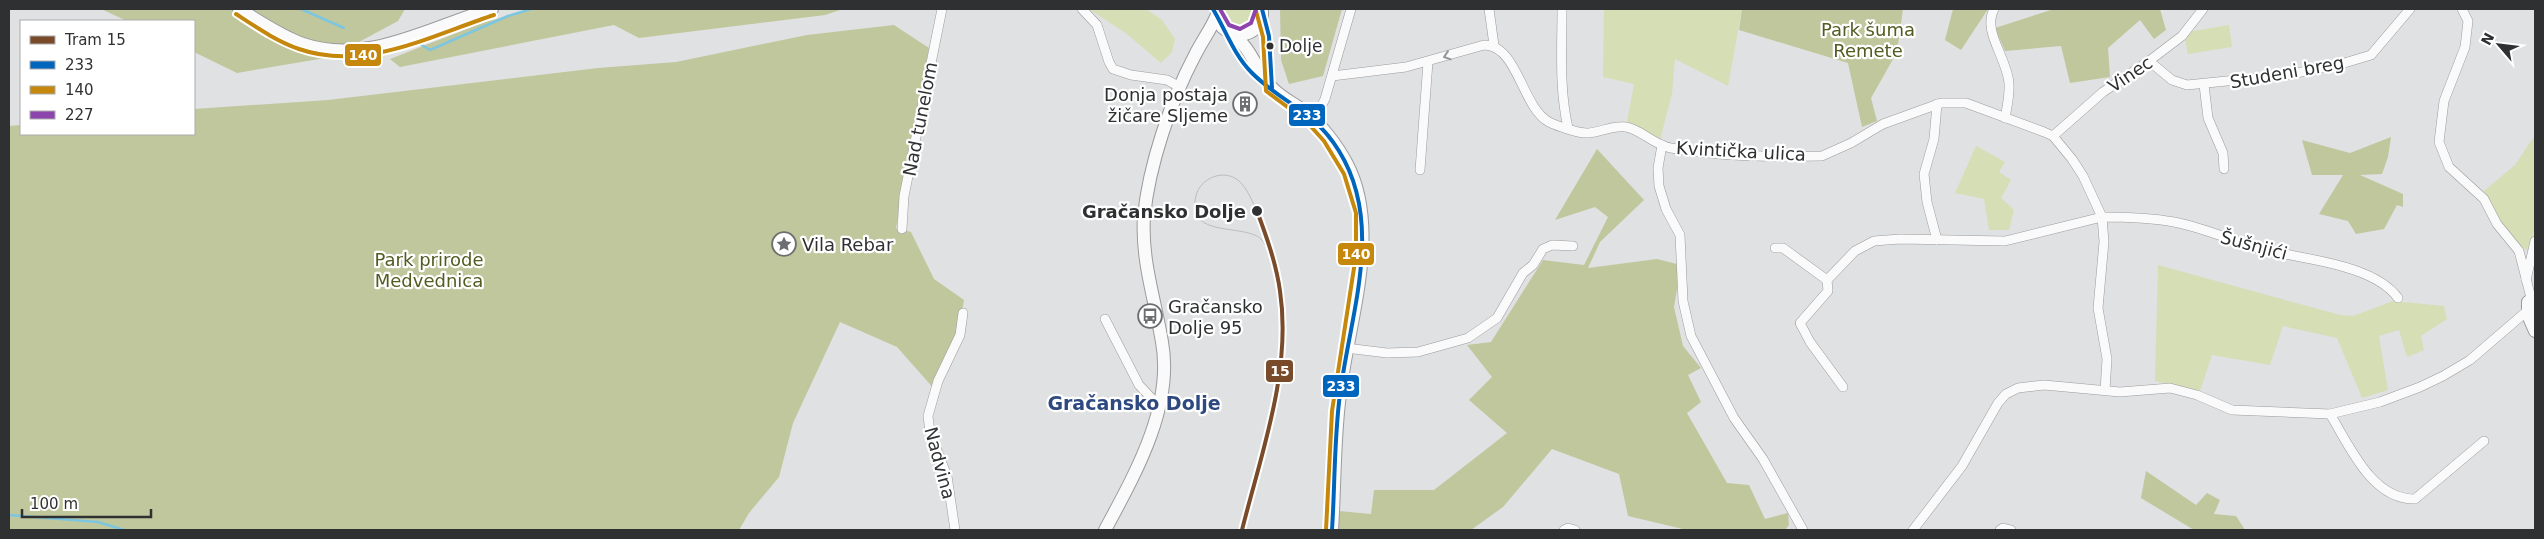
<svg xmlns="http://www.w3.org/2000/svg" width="2544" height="539" viewBox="0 0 2544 539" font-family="'DejaVu Sans',sans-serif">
  <rect width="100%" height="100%" fill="#e0e1e3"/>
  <g fill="#d6deb5">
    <polygon points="1089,9 1146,9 1162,20 1175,39 1172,52 1161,63 1127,34"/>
    <path d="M1225,9h30c2,13 -5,17 -16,20l-13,-7z"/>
    <polygon points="1604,9 1742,9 1728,86 1675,59 1672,94 1660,140 1627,122 1634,84 1603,77"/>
    <polygon points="2229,25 2232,47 2188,54 2184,35 2187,32"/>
    <path d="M1263,28l3,8v30l-2,1c-3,-12 -9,-28 -1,-39z"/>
    <path d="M2535,135v89l-5,28c-24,-14 -34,-37 -46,-61l31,-26z"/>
    <polygon points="1976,146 2005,162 1999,172 2011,180 2001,198 2014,210 2009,230 1989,230 1984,199 1955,193"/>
    <polygon points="2158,265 2340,315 2353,316 2393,301 2444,306 2447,319 2421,336 2424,350 2407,357 2399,330 2379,336 2388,390 2362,398 2337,338 2283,326 2270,365 2212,355 2200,391 2155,381"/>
  </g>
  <g fill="#c0c79c">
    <polygon points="101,9 405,9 398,21 331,57 237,73 194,52 194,21 127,21"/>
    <polygon points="534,9 843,9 825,15 639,38 614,25 400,67 390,59 482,23"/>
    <polygon points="1280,9 1342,9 1323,76 1289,84 1281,60"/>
    <polygon points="1742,9 1903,9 1897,52 1871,98 1877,121 1862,127 1848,63 1739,30"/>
    <polygon points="1953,9 1988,9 1961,50 1945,40"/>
    <polygon points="2054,9 2160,9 2166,30 2154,39 2140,20 2108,48 2110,77 2070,83 2061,46 2005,51 1995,28"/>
    <polygon points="894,25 929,48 896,228 911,232 934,279 964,300 958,337 936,391 897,347 840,322 793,423 779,477 749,513 739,530 9,530 9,126 21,125 21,134 194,134 194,109 328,100 598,68 676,62 807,35"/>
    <polygon points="2391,137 2388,157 2382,174 2360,175 2403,194 2403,207 2397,205 2384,229 2356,234 2348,221 2319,214 2343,175 2312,175 2302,140 2350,153"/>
    <polygon points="1597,149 1644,200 1600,242 1588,268 1657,259 1681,265 1674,307 1683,346 1701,368 1688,375 1701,402 1687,413 1727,483 1749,485 1765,519 1788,513 1789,525 1785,530 1687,530 1628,516 1619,474 1552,449 1503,507 1471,530 1339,530 1339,511 1371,514 1374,490 1434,490 1507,433 1469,400 1492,377 1467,345 1491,342 1543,260 1584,265 1608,217 1595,207 1555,220"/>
    <polygon points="2146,471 2196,505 2207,493 2220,500 2214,514 2236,516 2245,530 2194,530 2141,498"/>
  </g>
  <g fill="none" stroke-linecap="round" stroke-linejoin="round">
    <g stroke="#7dc6df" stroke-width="2.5">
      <polyline points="301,9 344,28"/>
      <polyline points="415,41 430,50 508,16 531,9"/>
      <polyline points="9,515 98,522 124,530"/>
    </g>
    <g stroke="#9a9b9d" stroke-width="10">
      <g id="street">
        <polyline points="1082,9 1097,25 1109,62 1113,69 1131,75 1167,80 1180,87"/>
        <polyline points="1489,9 1494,45"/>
        <path d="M1562,9c0,40 -3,79 6,119"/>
        <path d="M1994,9c-12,22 13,49 15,74 1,11 -2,24 -4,35"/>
        <polyline points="2462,9 2468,21 2465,47 2444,101 2439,142 2449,167 2484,199 2497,224 2519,251 2531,298"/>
        <polyline points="2149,61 2172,80 2187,85 2286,75 2341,64 2371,55 2410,9"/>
        <path d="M1332,76l74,-9 78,-22c34,0 38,63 65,77 8,4 31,12 40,11 12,-1 24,-8 37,-6 16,3 28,18 45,21 47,9 103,9 151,8l29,-13 32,-19 58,-21h25l78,29 9,4 19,23 11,17 19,41 2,25 -6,66 9,51 -2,31"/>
        <polyline points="2204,85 2208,118 2223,153 2224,169"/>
        <polyline points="1314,120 1325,99 1351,9"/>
        <polyline points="2053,136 2103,92 2149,61 2182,36 2203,9"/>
        <polyline points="1662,145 1658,168 1659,186 1666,209 1680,235 1683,301 1691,336 1734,418 1763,459 1803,530"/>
        <polyline points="1420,170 1428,62"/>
        <polyline points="902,229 904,196 942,9"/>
        <polyline points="1937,240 1927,202 1924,174 1934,139 1937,104"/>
        <path d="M1775,248h8l44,32 28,-29 19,-10 26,-2 105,2 97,-24c23,0 50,1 72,5 27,5 54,17 80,25 41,12 118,15 144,51"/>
        <polyline points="1827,280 1828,291 1800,323 1810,342 1843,387"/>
        <polyline points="2526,280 2535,241"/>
        <polyline points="1105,319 1139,385 1158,405"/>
        <polyline points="1346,348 1387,353 1418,352 1468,338 1497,318 1523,273 1533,265 1543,249 1552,245 1573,246"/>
        <path d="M2330,414c19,31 42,86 85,85l69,-58"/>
        <polyline points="955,530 947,476 930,432 928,416 938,381 960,335 963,313"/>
        <polyline points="1564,530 1568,528 1575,530"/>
        <polyline points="1913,530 1962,466 1998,403 2006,394 2018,388 2044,385 2120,392 2170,388 2197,395 2232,410 2330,414 2380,402 2420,387 2443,376 2470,360 2527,311"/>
        <polyline points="2000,530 2003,528 2011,530"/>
      </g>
    </g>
    <g stroke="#9a9b9d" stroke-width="14">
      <g id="secondary">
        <path d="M239,9c20,12 41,27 64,35 65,22 129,-18 189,-35"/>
        <path d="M1218,11l4,16c17,15 42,6 40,-18"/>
        <path d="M1234,35c18,15 22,35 37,52 9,10 22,16 33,24 17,13 33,34 43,53 35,67 1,158 -7,230 -6,45 -5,91 -8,136"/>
        <polyline points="2535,297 2528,302 2528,315 2535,331"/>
        <path d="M1105,530c29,-54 69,-123 57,-188 -7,-43 -21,-82 -18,-126 5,-51 27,-116 51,-161 7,-14 16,-26 22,-40"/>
      </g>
    </g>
    <use href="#street" stroke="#fafafb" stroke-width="9"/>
    <use href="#secondary" stroke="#fafafb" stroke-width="12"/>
    <path stroke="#bdbdbe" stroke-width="1" d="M1257,211c-5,-10 -10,-23 -18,-30 -15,-13 -39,-3 -43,15 -11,43 48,27 65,43 8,8 9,21 12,32"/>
    <g stroke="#fff" stroke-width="8">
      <g id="bus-1">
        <path d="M1213,9c13,22 21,46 39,64 31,31 61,36 87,78 46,74 11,163 1,243 -6,45 -5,91 -8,136"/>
        <polyline points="1262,9 1269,36 1272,88"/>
      </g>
    </g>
    <g stroke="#fff" stroke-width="8">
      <g id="bus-2">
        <polyline points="1256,11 1263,37 1266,91 1305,120 1324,141 1344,174 1356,213 1356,255 1332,411 1326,530"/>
        <path d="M236,14c20,13 40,27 63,35 66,23 133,-14 195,-34"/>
      </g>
    </g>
    <g stroke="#fff" stroke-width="8">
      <polyline id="bus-3" points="1220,9 1229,25 1240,29 1251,23 1256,9"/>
    </g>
    <use href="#bus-1" stroke="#0065bd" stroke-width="4"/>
    <use href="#bus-2" stroke="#c5880c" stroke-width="4"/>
    <use href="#bus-3" stroke="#8e44ad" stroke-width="4"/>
    <g stroke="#fff" stroke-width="8">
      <path id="tram-1" d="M1242,530c19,-76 50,-159 38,-239 -4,-28 -13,-53 -23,-80"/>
    </g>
    <use href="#tram-1" stroke="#7a4b2a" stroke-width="4"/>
  </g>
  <defs><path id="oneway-chevron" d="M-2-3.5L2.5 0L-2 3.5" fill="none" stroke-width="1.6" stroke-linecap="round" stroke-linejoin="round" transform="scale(1.25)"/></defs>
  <use stroke="#949596" href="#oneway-chevron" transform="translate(1447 56) rotate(162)"/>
  <defs>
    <g id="building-ring" transform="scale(1.25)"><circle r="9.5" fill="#fff" stroke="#6d6e6f" stroke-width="1.5"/><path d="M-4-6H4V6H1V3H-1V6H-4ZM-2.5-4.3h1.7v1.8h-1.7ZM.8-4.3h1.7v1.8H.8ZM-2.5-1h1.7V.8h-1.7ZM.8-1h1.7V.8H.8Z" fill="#6d6e6f"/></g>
    <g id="sight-ring" transform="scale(1.25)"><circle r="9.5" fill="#fff" stroke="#6d6e6f" stroke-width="1.5"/><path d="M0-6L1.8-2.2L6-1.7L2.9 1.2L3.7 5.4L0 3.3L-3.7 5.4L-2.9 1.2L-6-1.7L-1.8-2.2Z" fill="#6d6e6f"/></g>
    <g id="bus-ring" transform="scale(1.25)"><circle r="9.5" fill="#fff" stroke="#6d6e6f" stroke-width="1.5"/><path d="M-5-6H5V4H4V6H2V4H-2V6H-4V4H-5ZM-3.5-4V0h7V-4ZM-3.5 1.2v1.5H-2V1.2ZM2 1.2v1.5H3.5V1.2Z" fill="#6d6e6f"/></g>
  </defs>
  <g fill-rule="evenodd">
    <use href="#building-ring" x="1245" y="104"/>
    <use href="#sight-ring" x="784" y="244"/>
    <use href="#bus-ring" x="1150" y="316"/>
  </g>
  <g fill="#2f3031" stroke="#fff" stroke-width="2">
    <circle cx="1270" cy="46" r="4.5"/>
    <circle cx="1257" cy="211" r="6"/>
  </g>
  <g text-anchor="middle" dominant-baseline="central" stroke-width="4.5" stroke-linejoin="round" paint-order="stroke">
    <g font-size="17" fill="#2f3031" stroke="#fff" text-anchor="start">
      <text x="1279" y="46">Dolje</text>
    </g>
    <g font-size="18" fill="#535b20" stroke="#fff">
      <text x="1868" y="29">Park šuma<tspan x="1868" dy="21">Remete</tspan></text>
      <text x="429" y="259">Park prirode<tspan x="429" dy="21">Medvednica</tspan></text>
    </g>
    <g font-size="18" fill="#2f3031" stroke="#fff">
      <text transform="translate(2287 72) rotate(-10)">Studeni breg</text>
      <text transform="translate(2130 74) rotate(-34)">Vinec</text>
      <text transform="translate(920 119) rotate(-79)">Nad tunelom</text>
      <text transform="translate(1741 151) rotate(3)">Kvintička ulica</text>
      <text transform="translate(2254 245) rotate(15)">Šušnjići</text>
      <text transform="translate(940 463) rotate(75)">Nadvina</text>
    </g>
    <g font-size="18" fill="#2f3031" stroke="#fff" text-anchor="start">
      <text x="1228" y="94" text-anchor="end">Donja postaja<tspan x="1228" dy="21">žičare Sljeme</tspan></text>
      <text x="802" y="244">Vila Rebar</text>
      <text x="1168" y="306">Gračansko<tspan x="1168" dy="21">Dolje 95</tspan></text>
    </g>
    <g font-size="18" font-weight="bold" fill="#2f3031" stroke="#fff" text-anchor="end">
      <text x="1246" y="211">Gračansko Dolje</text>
    </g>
    <g font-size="19" font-weight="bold" fill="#2e4880" stroke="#fff">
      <text x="1134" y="403">Gračansko Dolje</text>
    </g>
  </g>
  <g stroke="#fff" stroke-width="2">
    <rect x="344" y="43" width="38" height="24" rx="5" fill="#c5880c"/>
    <rect x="1288" y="103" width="38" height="24" rx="5" fill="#0065bd"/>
    <rect x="1337" y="242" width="38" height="24" rx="5" fill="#c5880c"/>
    <rect x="1265" y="359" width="29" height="24" rx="5" fill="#7a4b2a"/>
    <rect x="1322" y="374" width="38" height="24" rx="5" fill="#0065bd"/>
  </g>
  <g font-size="14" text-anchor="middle" font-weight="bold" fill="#fff">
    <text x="363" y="60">140</text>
    <text x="1307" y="120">233</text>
    <text x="1356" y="259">140</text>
    <text x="1280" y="376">15</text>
    <text x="1341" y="391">233</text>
  </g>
  <rect width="2544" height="539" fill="none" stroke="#2f3031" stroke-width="20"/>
  <rect x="20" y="20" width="175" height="115" fill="#ffffff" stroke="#acacad"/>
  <rect x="30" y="36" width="25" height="8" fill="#7a4b2a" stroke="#acacad"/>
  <text x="65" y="45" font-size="15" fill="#2f3031">Tram 15</text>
  <rect x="30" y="61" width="25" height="8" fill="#0065bd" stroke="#acacad"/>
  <text x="65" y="70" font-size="15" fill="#2f3031">233</text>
  <rect x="30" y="86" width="25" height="8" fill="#c5880c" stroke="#acacad"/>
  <text x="65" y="95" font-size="15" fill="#2f3031">140</text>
  <rect x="30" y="111" width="25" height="8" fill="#8e44ad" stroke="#acacad"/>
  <text x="65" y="120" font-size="15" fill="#2f3031">227</text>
  <g transform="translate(2499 45) rotate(298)" stroke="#ffffff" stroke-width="4" paint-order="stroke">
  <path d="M0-4L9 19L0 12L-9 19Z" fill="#2f3031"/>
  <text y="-8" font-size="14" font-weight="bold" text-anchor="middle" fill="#2f3031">N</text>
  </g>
  <path d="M22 509v8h129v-8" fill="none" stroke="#2f3031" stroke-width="2.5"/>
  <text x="30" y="509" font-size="15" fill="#2f3031" stroke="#ffffff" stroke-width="4" paint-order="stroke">100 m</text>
</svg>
